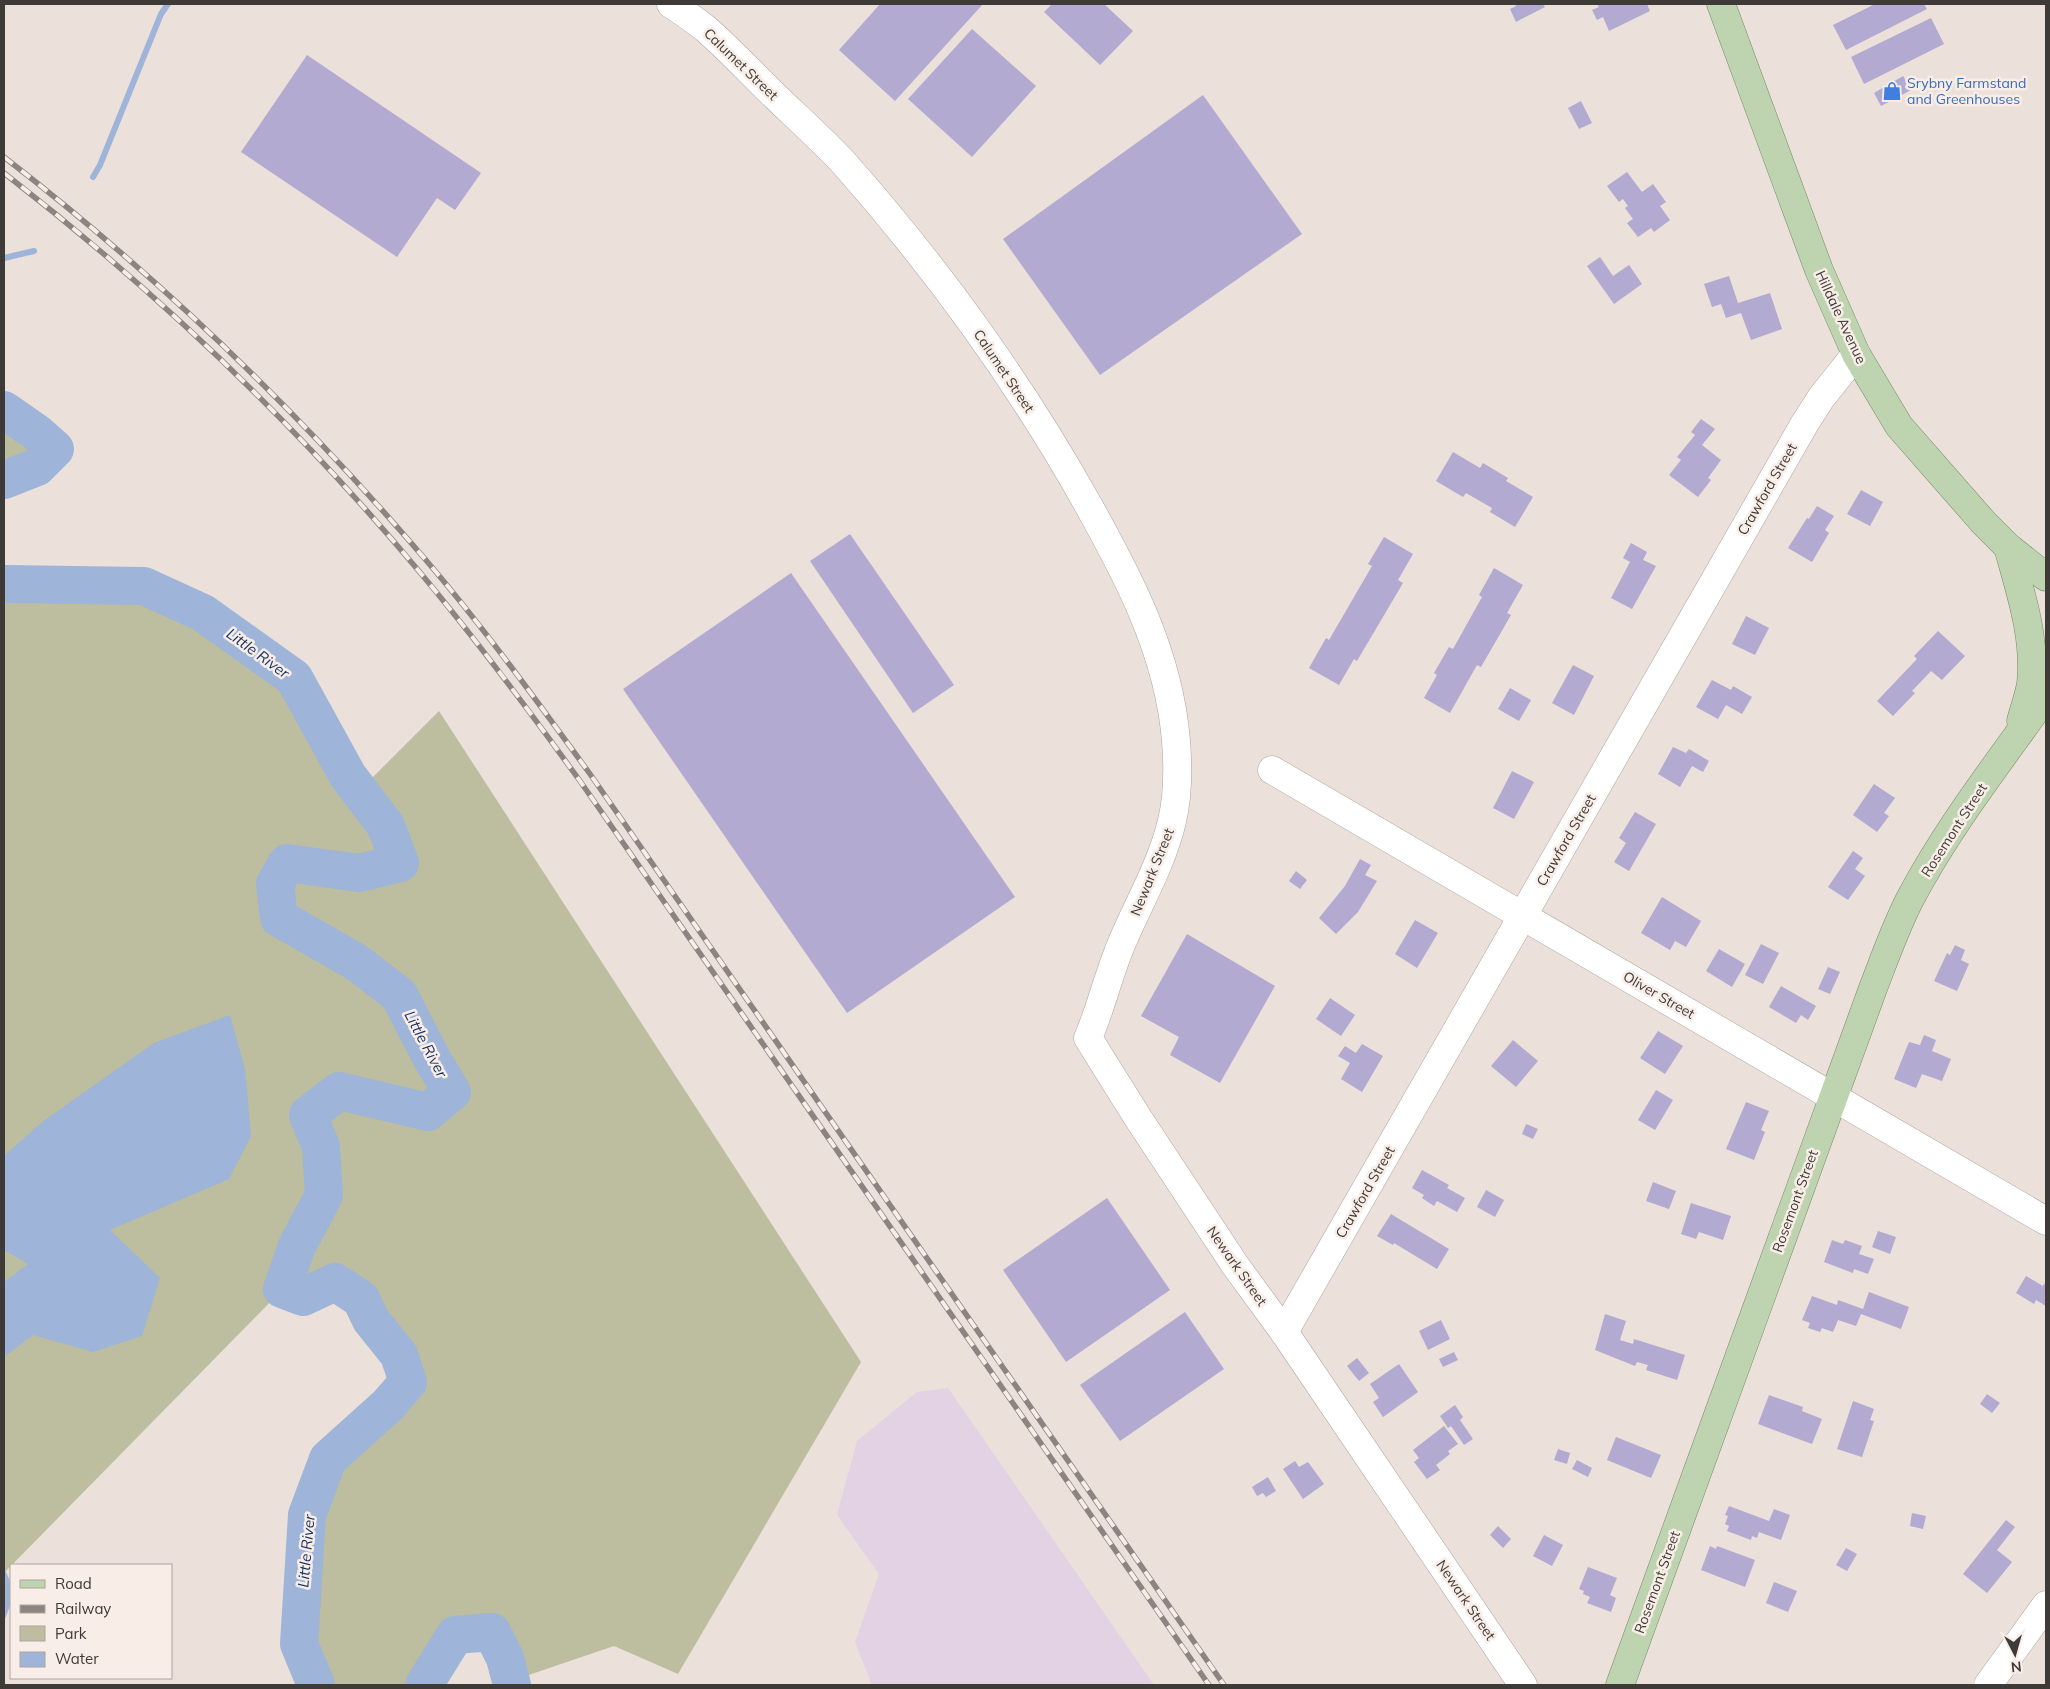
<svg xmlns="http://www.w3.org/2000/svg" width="2050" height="1689" viewBox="0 0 2050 1689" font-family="Mulish,sans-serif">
  <rect width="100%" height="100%" fill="#ebe0da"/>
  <polygon fill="#e3d2e4" points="948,1388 1154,1685 872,1685 855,1642 879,1574 837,1515 857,1441 917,1392"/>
  <g fill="#bcbe9f" fill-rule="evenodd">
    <polygon points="4,407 55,449 4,478"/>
    <path d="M4,584l140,2 151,81 64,124 80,-80 422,651 -183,312 -64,-28 -103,35 -6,-23 -13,-26 -37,4 -31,49h-108l-17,-41 8,-129 21,-56 59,-53 21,-24 -9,-27 -28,-35 -10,-21 -26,-17 -32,15 -21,-7 -278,283zM362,795l24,31 12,32 -36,-62zM394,864l-35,9 -20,-3 55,-7zM291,925l65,37 36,28 -100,-64zM309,1118l12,29 3,43 -16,-72z"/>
  </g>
  <g fill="#9eb4d8">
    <polygon points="230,1015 245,1069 251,1136 229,1179 110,1230 160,1278 142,1336 93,1352 33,1335 4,1357 4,1282 28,1264 4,1250 4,1156 42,1122 154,1043"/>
    <path d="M4,1568c11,20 9,33 0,53z"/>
  </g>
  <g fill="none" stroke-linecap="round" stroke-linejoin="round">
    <g stroke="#9eb4d8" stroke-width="6">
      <polyline points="93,177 100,165 161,14 168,4"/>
      <polyline points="4,258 34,251"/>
    </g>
    <g stroke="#9eb4d8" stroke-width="38">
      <polyline points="4,410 37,433 55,449 37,467 4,480"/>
      <polyline points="4,584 144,586 203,613 294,678 348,776 386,826 400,863 359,873 287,863 275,884 279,918 356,962 399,995 432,1059 452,1092 428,1112 339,1091 308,1115 321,1147 324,1195 297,1246 282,1289 303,1297 335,1282 361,1299 371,1320 399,1355 408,1382 387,1406 328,1459 307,1515 299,1644 316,1685"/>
      <polyline points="424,1685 455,1635 492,1632 505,1658 512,1685"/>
    </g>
  </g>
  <g fill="#b2aad1">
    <polygon points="880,4 983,4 895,101 839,50"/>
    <polygon points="1052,4 1104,4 1133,31 1100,65 1044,12"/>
    <polygon points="1515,4 1543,4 1545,7 1516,22 1510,9 1516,6"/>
    <polygon points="1597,4 1647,4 1650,11 1609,31 1603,17 1597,20 1592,10 1599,7"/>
    <polygon points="1875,4 1924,4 1927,9 1846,50 1833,25"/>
    <polygon points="1931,18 1944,44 1864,84 1851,57"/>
    <polygon points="972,29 1036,86 972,157 908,99"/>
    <polygon points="307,55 481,173 455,210 437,198 397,257 241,152"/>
    <polygon points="1903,76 1911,90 1881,106 1874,93"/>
    <polygon points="1203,95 1302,234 1100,375 1003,239"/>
    <polygon points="1581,101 1592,123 1579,129 1568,108"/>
    <polygon points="1627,172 1642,192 1653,184 1666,202 1660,206 1670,220 1654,232 1651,228 1638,237 1627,223 1633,219 1625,208 1628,206 1623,199 1619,202 1607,186"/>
    <polygon points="1600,257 1613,276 1629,265 1642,284 1614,304 1587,266"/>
    <polygon points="1729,276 1738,303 1770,293 1782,329 1751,340 1741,313 1726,318 1721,304 1712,307 1704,284"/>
    <polygon points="1701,419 1715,429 1702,445 1721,460 1708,478 1711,480 1698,497 1669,475 1681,460 1677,457 1695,435 1691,432"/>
    <polygon points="1453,452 1480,468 1483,463 1508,478 1506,481 1533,497 1515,527 1490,512 1492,508 1466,493 1463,497 1436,481"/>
    <polygon points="1861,490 1883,502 1870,526 1847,514"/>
    <polygon points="1817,506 1834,516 1825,530 1829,533 1812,562 1788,548 1807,518 1809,519"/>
    <polygon points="850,534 954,685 913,713 810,561"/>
    <polygon points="1384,537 1413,554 1398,580 1403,583 1357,661 1354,659 1339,685 1309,668 1326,638 1329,640 1372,566 1368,564"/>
    <polygon points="1631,543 1647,552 1643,560 1656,566 1632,609 1611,598 1630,562 1623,558"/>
    <polygon points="1494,568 1523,585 1507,613 1511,615 1481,667 1477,665 1450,713 1424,698 1437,675 1434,673 1449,647 1453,649 1482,597 1479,595"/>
    <polygon points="791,573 1015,897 847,1013 623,689"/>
    <polygon points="1746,616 1769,628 1755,655 1732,644"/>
    <polygon points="1938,631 1965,656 1942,680 1931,671 1912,691 1915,693 1893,716 1877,701 1917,659 1914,656"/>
    <polygon points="1573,665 1594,676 1574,715 1552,703"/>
    <polygon points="1712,680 1731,690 1733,686 1752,697 1742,714 1726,705 1718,719 1696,707"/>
    <polygon points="1510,688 1531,700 1519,721 1498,709"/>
    <polygon points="1673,747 1686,753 1689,749 1709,761 1703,772 1692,766 1680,787 1658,774"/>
    <polygon points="1512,771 1534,782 1514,819 1493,808"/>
    <polygon points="1874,784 1895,798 1884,813 1889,816 1877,832 1853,815"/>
    <polygon points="1635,812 1656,824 1629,871 1614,862 1626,843 1619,838"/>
    <polygon points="1853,851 1863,858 1855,869 1865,876 1848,900 1828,887"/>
    <polygon points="1360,859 1371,865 1365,875 1377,881 1358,912 1336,934 1319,918 1345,886"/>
    <polygon points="1296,871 1307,880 1300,889 1289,881"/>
    <polygon points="1662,897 1701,921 1686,947 1675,941 1670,950 1641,933"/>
    <polygon points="1415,920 1438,933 1417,968 1395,954"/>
    <polygon points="1187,934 1275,986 1220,1083 1170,1055 1179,1037 1141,1016"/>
    <polygon points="1761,944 1779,953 1763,984 1745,975"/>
    <polygon points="1955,945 1965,950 1961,960 1969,964 1957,991 1934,981 1947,953 1950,955"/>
    <polygon points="1719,949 1745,964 1732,987 1706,971"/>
    <polygon points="1828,967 1840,972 1830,994 1818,989"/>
    <polygon points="1781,986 1816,1006 1808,1020 1801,1015 1796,1023 1769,1007"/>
    <polygon points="1330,998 1355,1015 1341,1036 1316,1019"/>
    <polygon points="1658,1031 1683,1046 1665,1074 1640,1058"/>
    <polygon points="1924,1035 1936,1040 1932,1051 1951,1059 1942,1081 1922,1074 1916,1088 1894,1079 1909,1042 1920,1045"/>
    <polygon points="1513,1040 1538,1061 1516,1087 1491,1066"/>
    <polygon points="1362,1044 1383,1056 1362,1092 1341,1079 1350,1063 1338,1056 1345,1046 1356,1053"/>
    <polygon points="1656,1090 1673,1100 1655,1130 1638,1120"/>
    <polygon points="1746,1102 1769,1111 1761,1130 1765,1132 1754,1160 1726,1149"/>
    <polygon points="1526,1124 1538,1129 1533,1139 1522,1134"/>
    <polygon points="1422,1170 1449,1185 1447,1188 1465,1198 1457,1212 1437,1201 1434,1206 1422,1198 1424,1195 1412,1188"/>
    <polygon points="1653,1182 1676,1191 1669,1209 1646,1201"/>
    <polygon points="1486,1190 1504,1200 1495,1217 1477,1207"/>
    <polygon points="1107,1198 1170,1290 1066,1362 1003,1270"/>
    <polygon points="1691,1203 1731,1216 1723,1240 1699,1232 1696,1239 1681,1234"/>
    <polygon points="1391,1214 1449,1249 1437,1269 1394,1243 1393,1245 1377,1236"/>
    <polygon points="1878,1231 1896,1237 1890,1254 1872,1247"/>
    <polygon points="1832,1240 1843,1244 1845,1240 1862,1246 1859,1254 1874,1259 1868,1274 1854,1269 1853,1273 1824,1262"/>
    <polygon points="2026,1276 2043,1286 2046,1281 2046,1306 2036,1300 2034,1304 2016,1293"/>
    <polygon points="1869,1292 1909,1307 1901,1329 1861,1314 1856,1326 1838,1320 1833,1332 1822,1328 1820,1332 1808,1328 1810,1323 1802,1320 1812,1296 1837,1305 1838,1300 1863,1309"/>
    <polygon points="1185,1312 1224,1369 1120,1441 1080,1385"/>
    <polygon points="1605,1314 1626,1321 1620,1340 1633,1344 1634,1339 1685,1355 1677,1380 1646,1370 1648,1365 1637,1362 1635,1366 1595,1350"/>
    <polygon points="1441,1320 1450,1339 1428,1350 1419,1331"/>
    <polygon points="1454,1352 1458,1360 1443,1367 1439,1359"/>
    <polygon points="1357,1358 1369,1373 1359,1381 1347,1366"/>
    <polygon points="1399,1364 1418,1392 1383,1417 1373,1402 1379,1398 1370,1384"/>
    <polygon points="1987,1394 2000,1403 1992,1413 1980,1404"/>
    <polygon points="1769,1395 1803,1407 1802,1411 1822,1419 1812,1444 1758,1424"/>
    <polygon points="1853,1401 1874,1409 1870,1420 1874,1421 1862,1457 1837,1449"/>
    <polygon points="1455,1405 1463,1417 1460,1420 1473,1439 1464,1445 1451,1426 1448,1428 1440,1416"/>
    <polygon points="1444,1426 1458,1444 1448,1451 1450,1454 1436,1465 1440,1470 1427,1479 1414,1462 1419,1458 1413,1450"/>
    <polygon points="1616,1437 1661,1455 1651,1478 1607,1460"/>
    <polygon points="1558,1449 1570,1453 1567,1464 1554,1460"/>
    <polygon points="1577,1460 1592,1468 1588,1477 1572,1469"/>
    <polygon points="1295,1461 1299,1467 1308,1462 1324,1484 1303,1499 1283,1469"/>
    <polygon points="1268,1477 1276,1491 1266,1497 1263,1493 1257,1496 1252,1487"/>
    <polygon points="1729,1506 1769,1521 1774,1509 1790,1515 1781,1540 1759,1532 1757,1538 1752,1536 1751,1540 1727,1531 1729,1526 1725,1524 1728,1516 1725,1515"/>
    <polygon points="1912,1513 1926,1516 1923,1529 1910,1526"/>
    <polygon points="2006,1520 2015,1527 1997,1550 2012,1562 1987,1593 1963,1574"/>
    <polygon points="1498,1526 1511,1539 1503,1548 1490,1535"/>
    <polygon points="1544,1535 1563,1545 1552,1566 1533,1556"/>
    <polygon points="1710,1546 1716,1549 1717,1546 1755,1560 1745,1587 1701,1570"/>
    <polygon points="1846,1548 1857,1554 1847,1571 1836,1565"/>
    <polygon points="1588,1567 1617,1578 1610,1595 1616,1598 1611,1612 1587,1603 1590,1597 1583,1594 1584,1591 1579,1589"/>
    <polygon points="1774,1582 1797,1591 1788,1612 1766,1603"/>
  </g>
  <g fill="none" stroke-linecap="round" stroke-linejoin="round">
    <g stroke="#b0a5a0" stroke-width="29">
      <g id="minor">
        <path d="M671,4c12,8 24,16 35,25 25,22 47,46 71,69 22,21 45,42 66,64 92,104 175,218 243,339 42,75 83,152 90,240 2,25 2,55 -4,80 -10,43 -34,83 -51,124 -13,31 -20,63 -33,93l50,80 97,147 49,67 239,353"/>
        <polyline points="1272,770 2046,1221"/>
        <polyline points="1284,1332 1805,423 1821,398 1856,354"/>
        <polyline points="1988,1685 2046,1605"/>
      </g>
    </g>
    <g stroke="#758a62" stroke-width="29">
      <g id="major">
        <polyline points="1721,4 1819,270 1856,354 1899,426 1984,523 2008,547 2046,577"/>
        <path d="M2008,547c12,44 28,90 23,137 -2,12 -7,25 -10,37"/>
        <path d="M1620,1685l252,-694c12,-31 23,-63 38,-92 38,-72 89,-137 136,-203"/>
      </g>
    </g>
    <use href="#minor" stroke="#fff" stroke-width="28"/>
    <use href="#major" stroke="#bed3af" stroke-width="28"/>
    <g stroke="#8b8480" stroke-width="5.5">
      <g id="rail">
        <path d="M4,157c154,119 295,255 421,402 59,69 112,142 165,215l634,911"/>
        <path d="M4,173c151,117 291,250 414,397 57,68 110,139 162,211l629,904"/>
      </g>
    </g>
    <use href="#rail" stroke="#f8ede7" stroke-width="4" stroke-dasharray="11" stroke-linecap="butt"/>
  </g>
  <defs>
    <g id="shop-bare" transform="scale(1.5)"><path d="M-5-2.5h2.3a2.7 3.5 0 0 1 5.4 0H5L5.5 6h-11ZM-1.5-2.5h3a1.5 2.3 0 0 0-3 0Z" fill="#3f7fe0" stroke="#f8ede7" stroke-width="2.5" paint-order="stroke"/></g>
  </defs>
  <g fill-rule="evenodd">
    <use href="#shop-bare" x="1892" y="91"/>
  </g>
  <g text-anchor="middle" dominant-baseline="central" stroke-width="5" stroke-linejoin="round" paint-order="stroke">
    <g font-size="14" fill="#3e3a37" stroke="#f8ede7">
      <text transform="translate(741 64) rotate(44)">Calumet Street</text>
      <text transform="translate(1841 317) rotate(65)">Hilldale Avenue</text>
      <text transform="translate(1004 371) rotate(56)">Calumet Street</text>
      <text transform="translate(1767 489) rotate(-60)">Crawford Street</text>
      <text transform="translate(1954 830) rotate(-57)">Rosemont Street</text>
      <text transform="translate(1566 840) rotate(-60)">Crawford Street</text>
      <text transform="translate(1152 872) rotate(-68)">Newark Street</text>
      <text transform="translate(1659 995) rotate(30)">Oliver Street</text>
      <text transform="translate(1365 1192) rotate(-60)">Crawford Street</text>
      <text transform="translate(1795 1201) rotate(-70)">Rosemont Street</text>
      <text transform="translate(1237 1266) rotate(55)">Newark Street</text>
      <text transform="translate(1657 1582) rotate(-70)">Rosemont Street</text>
      <text transform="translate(1466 1600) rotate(56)">Newark Street</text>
    </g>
    <g font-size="14" fill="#366cbe" stroke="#f8ede7" text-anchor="start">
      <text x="1907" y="83">Srybny Farmstand<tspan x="1907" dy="16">and Greenhouses</tspan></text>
    </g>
    <g font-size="15" font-style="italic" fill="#183461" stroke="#f8ede7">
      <text transform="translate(258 653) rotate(36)">Little River</text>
      <text transform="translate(426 1044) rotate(62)">Little River</text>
      <text transform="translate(306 1551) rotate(-85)">Little River</text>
    </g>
  </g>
  <rect width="2050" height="1689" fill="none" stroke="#3e3a37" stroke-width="10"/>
  <rect x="10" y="1564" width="162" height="115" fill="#f8ede7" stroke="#aea5a1"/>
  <rect x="20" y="1580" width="25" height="8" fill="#bed3af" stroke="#aea5a1"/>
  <text x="55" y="1589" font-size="15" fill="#3e3a37">Road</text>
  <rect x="20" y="1605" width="25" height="8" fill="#8b8480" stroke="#aea5a1"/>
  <text x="55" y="1614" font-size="15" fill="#3e3a37">Railway</text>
  <rect x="20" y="1626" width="25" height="15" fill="#bcbe9f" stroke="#aea5a1"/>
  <text x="55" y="1639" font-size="15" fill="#3e3a37">Park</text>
  <rect x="20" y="1652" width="25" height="15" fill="#9eb4d8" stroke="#aea5a1"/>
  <text x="55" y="1664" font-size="15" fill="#3e3a37">Water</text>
  <g transform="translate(2015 1654) rotate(174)" stroke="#f8ede7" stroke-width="4" paint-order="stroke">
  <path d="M0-4L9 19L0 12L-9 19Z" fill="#3e3a37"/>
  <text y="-8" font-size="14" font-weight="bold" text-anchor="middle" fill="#3e3a37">N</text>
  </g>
</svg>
